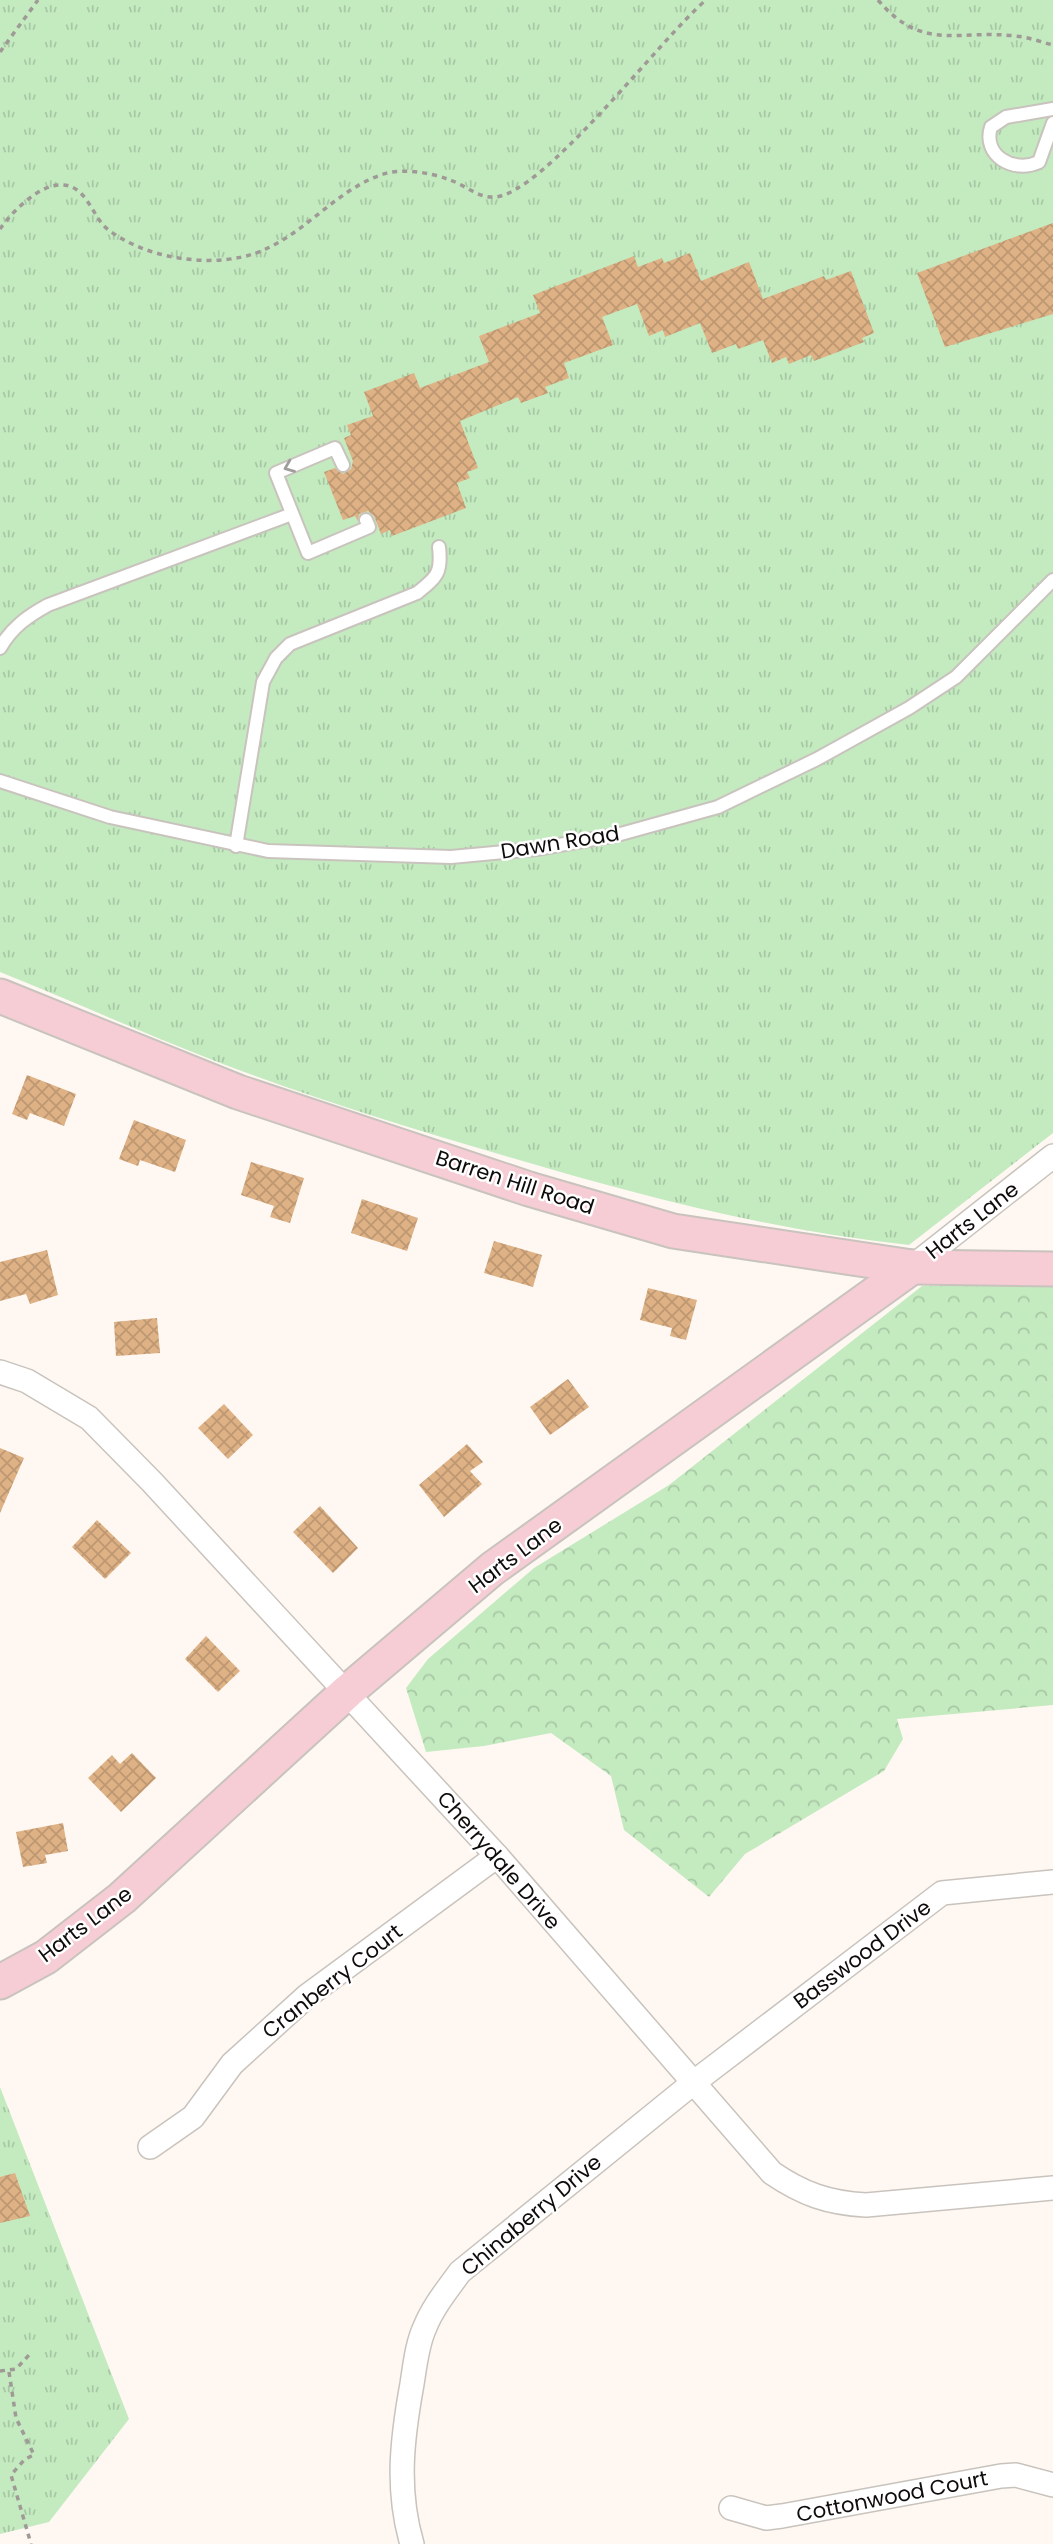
<svg xmlns="http://www.w3.org/2000/svg" width="1053" height="2544" viewBox="0 0 1053 2544" font-family="Poppins,sans-serif">
  <defs>
    <pattern id="grass-tufts" width="24" height="20" patternUnits="userSpaceOnUse" patternTransform="scale(1.75)"><rect width="24" height="20" fill="#c4eac0"/><path d="M3 7l-1-3M5 7V3M7 7l1-3M15 17l-1-3M17 17v-4M19 17l1-3" fill="none" stroke="#a7c8a4"/></pattern>
    <pattern id="forest-crowns" width="20" height="18" patternUnits="userSpaceOnUse" patternTransform="scale(1.75)"><rect width="20" height="18" fill="#c4eac0"/><path d="M2 6a3 3 0 1 1 6 0M12 15a3 3 0 1 1 6 0" fill="none" stroke="#a7c8a4"/></pattern>
    <pattern id="building-cross-hatch" width="8" height="8" patternUnits="userSpaceOnUse" patternTransform="scale(1.75)"><rect width="8" height="8" fill="#deb285"/><path d="M0 0l8 8M0 8l8-8" fill="none" stroke="#bd9872"/></pattern>
  </defs>
  <rect width="100%" height="100%" fill="#fff8f2"/>
  <g fill="url(#grass-tufts)">
    <path d="M0,0h1053v1133l-144,112c-139,-15 -273,-50 -407,-90 -97,-28 -193,-58 -287,-94 -72,-28 -143,-60 -215,-89z"/>
    <polygon points="0,2087 129,2419 49,2522 0,2534"/>
  </g>
  <polygon fill="url(#forest-crowns)" points="1053,1285 1053,1705 897,1719 903,1739 884,1771 745,1854 709,1897 624,1830 611,1776 551,1733 484,1746 426,1752 406,1688 428,1659 534,1568 669,1485 922,1286"/>
  <g fill="url(#building-cross-hatch)">
    <polygon points="1053,223 1053,314 945,347 917,273"/>
    <polygon points="690,253 701,281 749,262 763,299 824,276 826,280 851,271 874,333 862,338 864,342 814,361 811,355 789,364 786,357 772,363 763,340 738,349 736,344 712,353 700,323 665,337 663,330 649,336 637,304 602,317 613,345 564,363 569,378 545,387 548,393 521,403 518,397 460,421 478,468 467,472 470,478 457,483 466,508 392,536 390,530 381,534 374,516 368,511 359,514 358,521 355,516 343,520 324,472 335,468 343,474 351,469 353,461 344,438 351,435 347,425 373,416 364,392 414,373 420,388 489,362 479,336 540,313 533,295 634,256 638,267 662,258 664,263"/>
    <polygon points="27,1075 76,1094 64,1126 30,1113 27,1120 12,1114"/>
    <polygon points="134,1120 186,1140 175,1172 140,1160 138,1166 119,1159"/>
    <polygon points="251,1162 304,1178 290,1223 270,1217 274,1206 241,1195"/>
    <polygon points="362,1199 418,1218 407,1251 351,1233"/>
    <polygon points="494,1241 542,1255 533,1287 484,1273"/>
    <polygon points="47,1250 58,1295 30,1304 26,1294 0,1301 0,1262"/>
    <polygon points="648,1288 697,1300 686,1340 670,1336 672,1328 640,1320"/>
    <polygon points="157,1318 160,1353 116,1356 114,1322"/>
    <polygon points="568,1379 589,1407 550,1435 530,1407"/>
    <polygon points="224,1404 253,1435 228,1459 198,1428"/>
    <polygon points="467,1444 483,1462 470,1471 482,1484 444,1517 419,1485"/>
    <polygon points="0,1448 24,1458 0,1513"/>
    <polygon points="320,1506 358,1548 333,1573 293,1532"/>
    <polygon points="97,1520 131,1553 105,1579 72,1547"/>
    <polygon points="206,1636 240,1671 218,1692 185,1659"/>
    <polygon points="132,1753 156,1778 121,1812 88,1778 112,1755 120,1764"/>
    <polygon points="63,1823 68,1851 45,1855 47,1863 23,1867 16,1832"/>
    <polygon points="15,2173 30,2216 0,2223 0,2177"/>
  </g>
  <g fill="none" stroke-linecap="round" stroke-linejoin="round">
    <g stroke="#c9c3bd" stroke-width="16">
      <g id="lane">
        <path d="M1053,109l-47,8 -15,10c-9,28 22,47 48,35l14,-39"/>
        <polyline points="343,465 335,448 276,473 308,553 369,527 366,520"/>
        <path d="M0,648c12,-21 28,-32 48,-43l244,-91"/>
        <polyline points="0,781 110,817 268,851 451,857 536,849 617,835 718,807 817,759 909,708 956,677 1053,580"/>
        <path d="M236,846l27,-164 13,-24 14,-14 127,-51c20,-16 25,-20 22,-46"/>
      </g>
    </g>
    <g stroke="#c9c3bd" stroke-width="26">
      <g id="street">
        <polyline points="912,1267 1053,1156"/>
        <path d="M0,1372l27,9 62,37 63,64 345,374 275,317c31,21 56,30 94,32l187,-17"/>
        <polyline points="150,2147 193,2117 232,2064 307,1996 497,1856"/>
        <polyline points="731,2508 766,2518 782,2516 1001,2476 1016,2475 1053,2485"/>
        <path d="M412,2544c-16,-54 -10,-105 0,-160 3,-19 5,-40 13,-57 8,-20 22,-37 35,-55l233,-189 249,-190 111,-11"/>
      </g>
    </g>
    <g stroke="#c9c3bd" stroke-width="37">
      <g id="secondary">
        <polyline points="0,996 238,1092 529,1189 673,1231 912,1267 1053,1269"/>
        <polyline points="0,1982 46,1957 122,1898 348,1691 492,1569 912,1267"/>
      </g>
    </g>
    <g stroke="#9f9a95" stroke-width="3.5" stroke-dasharray="5 5" stroke-linecap="butt">
      <path d="M878,0c45,53 81,29 137,36 13,1 26,6 38,9"/>
      <polyline points="0,52 38,0"/>
      <path d="M0,229c14,-20 51,-58 77,-39 14,10 19,32 33,41 35,26 91,35 132,26 55,-12 86,-62 136,-81 21,-9 51,-4 72,4 15,5 28,18 44,17 48,-1 168,-160 212,-197"/>
      <polyline points="0,2371 16,2369 29,2355"/>
      <polyline points="9,2372 16,2418 34,2455 25,2459 11,2475 31,2544"/>
    </g>
    <use href="#lane" stroke="#fff" stroke-width="12"/>
    <use href="#street" stroke="#fff" stroke-width="23"/>
    <use href="#secondary" stroke="#f6ccd5" stroke-width="33"/>
  </g>
  <defs><path id="oneway-chevron" d="M-2-3.5L2.5 0L-2 3.5" fill="none" stroke-width="1.6" stroke-linecap="round" stroke-linejoin="round" transform="scale(1.75)"/></defs>
  <use stroke="#9f9e9d" href="#oneway-chevron" transform="translate(289 467) rotate(158)"/>
  <g text-anchor="middle" dominant-baseline="central" stroke-width="5" stroke-linejoin="round" paint-order="stroke">
    <g font-size="21" fill="#0e0c0a" stroke="#fff">
      <text transform="translate(560 842) rotate(-9)">Dawn Road</text>
      <text transform="translate(515 1182) rotate(18)">Barren Hill Road</text>
      <text transform="translate(972 1220) rotate(-38)">Harts Lane</text>
      <text transform="translate(515 1555) rotate(-37)">Harts Lane</text>
      <text transform="translate(499 1860) rotate(49)">Cherrydale Drive</text>
      <text transform="translate(85 1924) rotate(-37)">Harts Lane</text>
      <text transform="translate(862 1954) rotate(-37)">Basswood Drive</text>
      <text transform="translate(332 1981) rotate(-38)">Cranberry Court</text>
      <text transform="translate(531 2215) rotate(-40)">Chinaberry Drive</text>
      <text transform="translate(892 2496) rotate(-11)">Cottonwood Court</text>
    </g>
  </g>
</svg>
